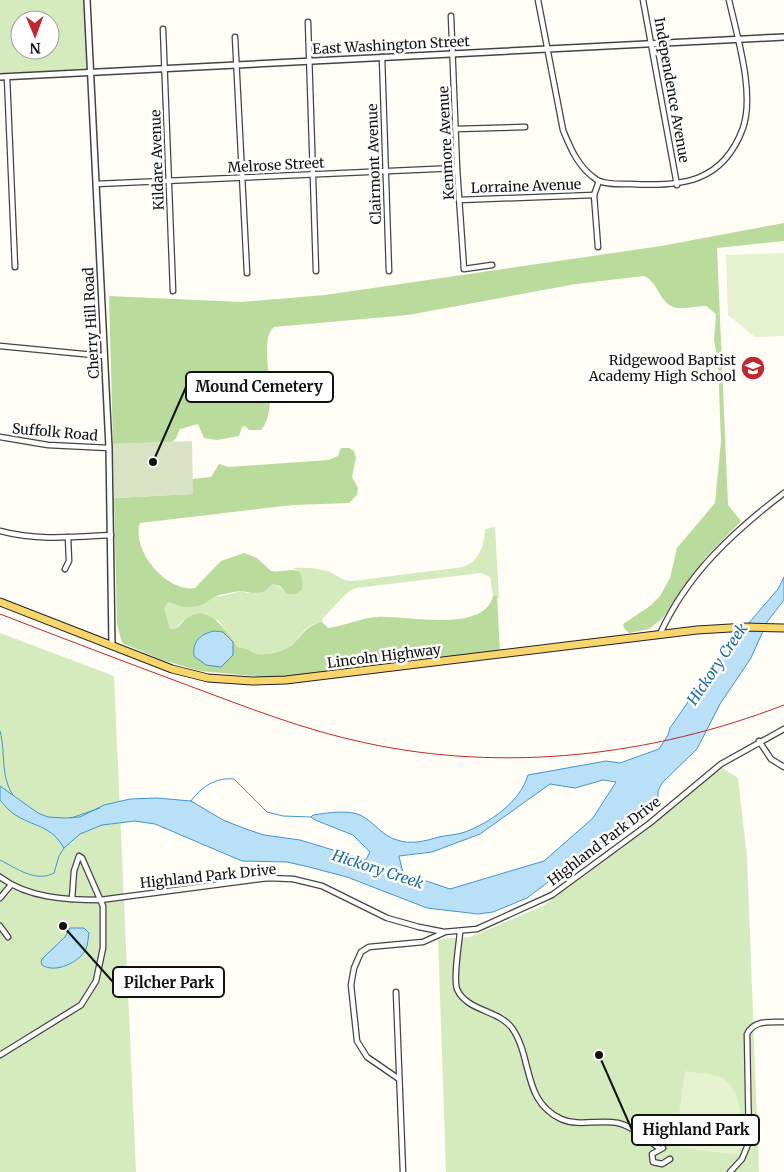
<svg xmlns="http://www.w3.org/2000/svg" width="784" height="1172" viewBox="0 0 784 1172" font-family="Merriweather,serif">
  <rect width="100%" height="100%" fill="#fffdf5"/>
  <g fill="#d5ebbd" fill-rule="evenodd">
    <path d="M0,0h86l2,71 -88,4zM20,20h30v30h-30z"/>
    <path d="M495,527l4,71 -6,-2 -3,-19 -9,-4 -125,15c-13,5 -23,21 -34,31v3c-18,3 -19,12 -30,23 -10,8 -36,14 -44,4l-10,-2 -20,-27h-34l-10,10 -4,-1 -6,-13v-11l4,-3 59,-7 14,-4 6,2 22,-4 4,-5 7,3 3,3 15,-19 -5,-3c11,-1 26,0 37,4 8,4 13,9 22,9l111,-14c17,-6 21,-22 22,-38z"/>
    <polygon points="0,633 114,676 136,1172 0,1172"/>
    <polygon points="721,767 738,778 747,857 759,1172 446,1172 438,939 470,937 543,906 653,825"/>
  </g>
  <g fill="#b9dc9c">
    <path d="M784,223v18l-67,7 11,257 13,16 -35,36 -44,62 -13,10 -20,4 -5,-5 -1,-4 27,-18 10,-10 10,-18 7,-30 38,-45 6,-62 -3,-79 -4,-22 2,-26 -10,-8c-9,0 -19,3 -28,2 -19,-2 -18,-25 -34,-32l-68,8 -168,31 -134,12c-19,16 9,78 -13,103h-12l-4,-4 -3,1 -3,9 -22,4 -13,-2 -6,-14 -18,5 -4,9 -4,4 -59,2 -4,-148 132,6 84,-7 336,-49z"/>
    <path d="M341,448h8l5,3 2,7 -4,19 6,11 -1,7 -8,8 -56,2 -153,18c-9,28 27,70 55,65l26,-27 23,-8 13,5 14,13c17,3 34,-12 31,19l-7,4h-8l-7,-8 -7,-2c-10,12 -18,9 -32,7 -3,0 -18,3 -22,4 -10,3 -12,11 -28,12 -7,1 -16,-3 -23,-5l-4,6 6,21c7,1 9,-3 13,-7 23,-24 43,9 55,25l10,2c8,10 34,4 44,-4 11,-10 14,-20 30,-23l6,6c16,-2 32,-10 49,-11 28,-2 107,17 116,-21h4l3,56 -229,26 -71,-7 -38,-11 -40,-17 -5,-19 -3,-126 78,-4v-15l19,-2 8,-13 10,3 100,-7 9,-4z"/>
  </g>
  <polygon fill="#d9e3c4" points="192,441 193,494 114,498 113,444"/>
  <g fill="#e6f2cf">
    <polygon points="784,253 784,336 755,337 728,315 726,255"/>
    <path d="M685,1071c11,2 24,2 35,6 23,9 23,55 23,74l-3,4 -60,-7 -5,-6z"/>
  </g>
  <g fill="#b9e0f7" stroke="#3f96cf" fill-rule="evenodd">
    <path d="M784,577v23l-17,22 -16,36 -31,46 -23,45 -35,34 -4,8v10l-10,4 -16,14 -105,79 -34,14 -15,2 -51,-6 -80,-31 -42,-11 -18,-4 -45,-1 -87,-37 -20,-3 -33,4 -22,9 -16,14c-13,-22 -26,-20 -47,-32 -7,-4 -12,-10 -17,-16v-14l38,27 10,4 17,1 15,-1 24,-12 26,-6 27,-1 34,3 32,19 23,9 18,6 36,5 66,20 4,-8 -17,-17 -38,-15 -4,-3 2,-2c14,-2 36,-6 49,1 13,7 20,20 35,24 14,5 28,1 42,-3 8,-2 18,-2 26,-5 26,-10 55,-30 63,-57l78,-14 14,2 39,-14 9,-14 2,-7 20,-29 4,-3 7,1c8,-11 10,-26 17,-38l60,-70zM603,780l13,2 -23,36 -49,43 -94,28 -47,-16 -4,-17 33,-4 48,-18 70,-50 25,4z"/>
    <path d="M214,631l9,1 10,10v13l-12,12 -15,-2 -12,-9c-2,-15 7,-22 20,-25z"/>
    <path d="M70,928h14l5,5c-1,5 -1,11 -3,16 -6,13 -31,25 -44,16l-1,-4 3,-4 21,-20z"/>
  </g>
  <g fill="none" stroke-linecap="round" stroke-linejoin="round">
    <g stroke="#3f96cf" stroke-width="1">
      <path d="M0,731c6,22 0,45 13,64"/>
      <path d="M191,801c10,-14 25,-24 43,-22l33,33 16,4 28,1"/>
      <polyline points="71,818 100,808"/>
      <path d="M0,860c16,8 36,23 54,13l5,-17 5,-8"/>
    </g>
    <g stroke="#444" stroke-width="7">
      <g id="minor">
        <path d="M538,0l25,130c8,20 16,38 34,50 9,5 24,4 34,4 50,3 92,-1 112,-56 12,-35 -6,-92 -14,-128"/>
        <polyline points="643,0 677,185"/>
        <polyline points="451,16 457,168 464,269 492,265"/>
        <polyline points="308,22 316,271"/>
        <polyline points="163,29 173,291"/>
        <polyline points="235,37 247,273"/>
        <polyline points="382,57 389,271"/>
        <polyline points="7,77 15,267"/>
        <polyline points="456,129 525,127"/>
        <polyline points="96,184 457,168"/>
        <polyline points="459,200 594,195"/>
        <polyline points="598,247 594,195 599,181"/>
        <polyline points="0,346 104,356"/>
        <polyline points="0,437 48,445 109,448"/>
        <path d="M0,531c37,10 74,6 111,4"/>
        <polyline points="65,569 69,561 68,537"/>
        <path d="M660,634c27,-60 73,-102 124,-141"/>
        <polyline points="759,741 771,759 784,767"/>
        <path d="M0,877c28,21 66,23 100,23l168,-22 25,1 29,7 65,32 32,9 25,5 33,-3 75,-34 98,-72 71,-59 63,-35"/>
        <polyline points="0,898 11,885"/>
        <polyline points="0,926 8,937"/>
        <path d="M460,932c-1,13 -7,46 -3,57 9,22 42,21 55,39 21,30 10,73 49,91 18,8 38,0 57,4 16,4 29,16 42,26"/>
        <polyline points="396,992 403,1172"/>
        <polyline points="0,1055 81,1005 96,981 103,948 103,906 82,858 79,856 74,871 72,899"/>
        <polyline points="399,1079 367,1057 357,1041 351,985 354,968 361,952 369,947 423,942 443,933"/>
        <polyline points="663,1148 652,1154 653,1162 662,1164 670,1159"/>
        <path d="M730,1172l12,-13 7,-17 -2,-108c7,-14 23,-12 37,-12"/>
      </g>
    </g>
    <g stroke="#444" stroke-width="8">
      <g id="tertiary">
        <polyline points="87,0 109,448 112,645"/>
        <polyline points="0,77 784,37"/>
      </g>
    </g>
    <g stroke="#222" stroke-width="9">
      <polyline id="primary" points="0,602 172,669 208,678 252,681 286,680 697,630 747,627 784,628"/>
    </g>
    <use href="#minor" stroke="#fff" stroke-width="4.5"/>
    <use href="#tertiary" stroke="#fff" stroke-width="5"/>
    <use href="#primary" stroke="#f9d66b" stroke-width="7"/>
    <path stroke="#c4262e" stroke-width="1" d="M0,614c62,24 125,48 187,71 59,22 117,45 179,58 139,30 286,13 418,-38"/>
  </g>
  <defs>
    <g id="school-disc" transform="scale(1.25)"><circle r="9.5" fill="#c4262e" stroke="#fff"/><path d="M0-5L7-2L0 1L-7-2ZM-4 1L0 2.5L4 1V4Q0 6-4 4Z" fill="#fff"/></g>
  </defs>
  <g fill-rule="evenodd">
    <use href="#school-disc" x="753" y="368"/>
  </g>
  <g text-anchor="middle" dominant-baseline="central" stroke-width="5" stroke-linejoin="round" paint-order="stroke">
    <g font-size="14" fill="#111" stroke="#fff">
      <text transform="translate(391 45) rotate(-3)">East Washington Street</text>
      <text transform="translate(672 90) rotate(80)">Independence Avenue</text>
      <text transform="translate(446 143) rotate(-93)">Kenmore Avenue</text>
      <text transform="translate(157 160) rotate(-92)">Kildare Avenue</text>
      <text transform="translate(374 164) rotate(-92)">Clairmont Avenue</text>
      <text transform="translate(276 165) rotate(-3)">Melrose Street</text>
      <text transform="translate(526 186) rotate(-2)">Lorraine Avenue</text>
      <text transform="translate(91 323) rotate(-93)">Cherry Hill Road</text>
      <text transform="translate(55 432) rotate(5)">Suffolk Road</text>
      <text transform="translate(384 656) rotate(-7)">Lincoln Highway</text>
      <text transform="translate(604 841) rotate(-37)">Highland Park Drive</text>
      <text transform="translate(208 876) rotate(-6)">Highland Park Drive</text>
    </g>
    <g font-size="14" fill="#111" stroke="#fff" text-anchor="end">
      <text x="736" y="360">Ridgewood Baptist<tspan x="736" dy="16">Academy High School</tspan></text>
    </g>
    <g font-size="15" font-style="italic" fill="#1768a6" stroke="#fff">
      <text transform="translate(717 664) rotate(-56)">Hickory Creek</text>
      <text transform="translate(378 869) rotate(18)">Hickory Creek</text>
    </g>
  </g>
  <path fill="none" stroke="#111" stroke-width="2" d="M153 462L186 387M63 926L113 982M599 1055L632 1130"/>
  <g fill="#111" stroke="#fff" stroke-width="2">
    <circle cx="153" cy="462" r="5"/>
    <circle cx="63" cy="926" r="5"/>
    <circle cx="599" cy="1055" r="5"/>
  </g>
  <g fill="#fff" stroke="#111" stroke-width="2">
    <rect x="186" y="372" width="147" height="30" rx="5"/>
    <rect x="113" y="967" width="111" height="30" rx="5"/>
    <rect x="632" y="1115" width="127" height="30" rx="5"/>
  </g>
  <g font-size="15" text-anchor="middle" font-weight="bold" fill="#111">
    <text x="259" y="392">Mound Cemetery</text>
    <text x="169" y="988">Pilcher Park</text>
    <text x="696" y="1135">Highland Park</text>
  </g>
  <g transform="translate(35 35) rotate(179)"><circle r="24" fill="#ffffff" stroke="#a0a0a0"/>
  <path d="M0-4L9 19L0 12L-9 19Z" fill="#c4262e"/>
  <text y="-8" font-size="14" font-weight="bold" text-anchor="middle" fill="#111111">N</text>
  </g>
</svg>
